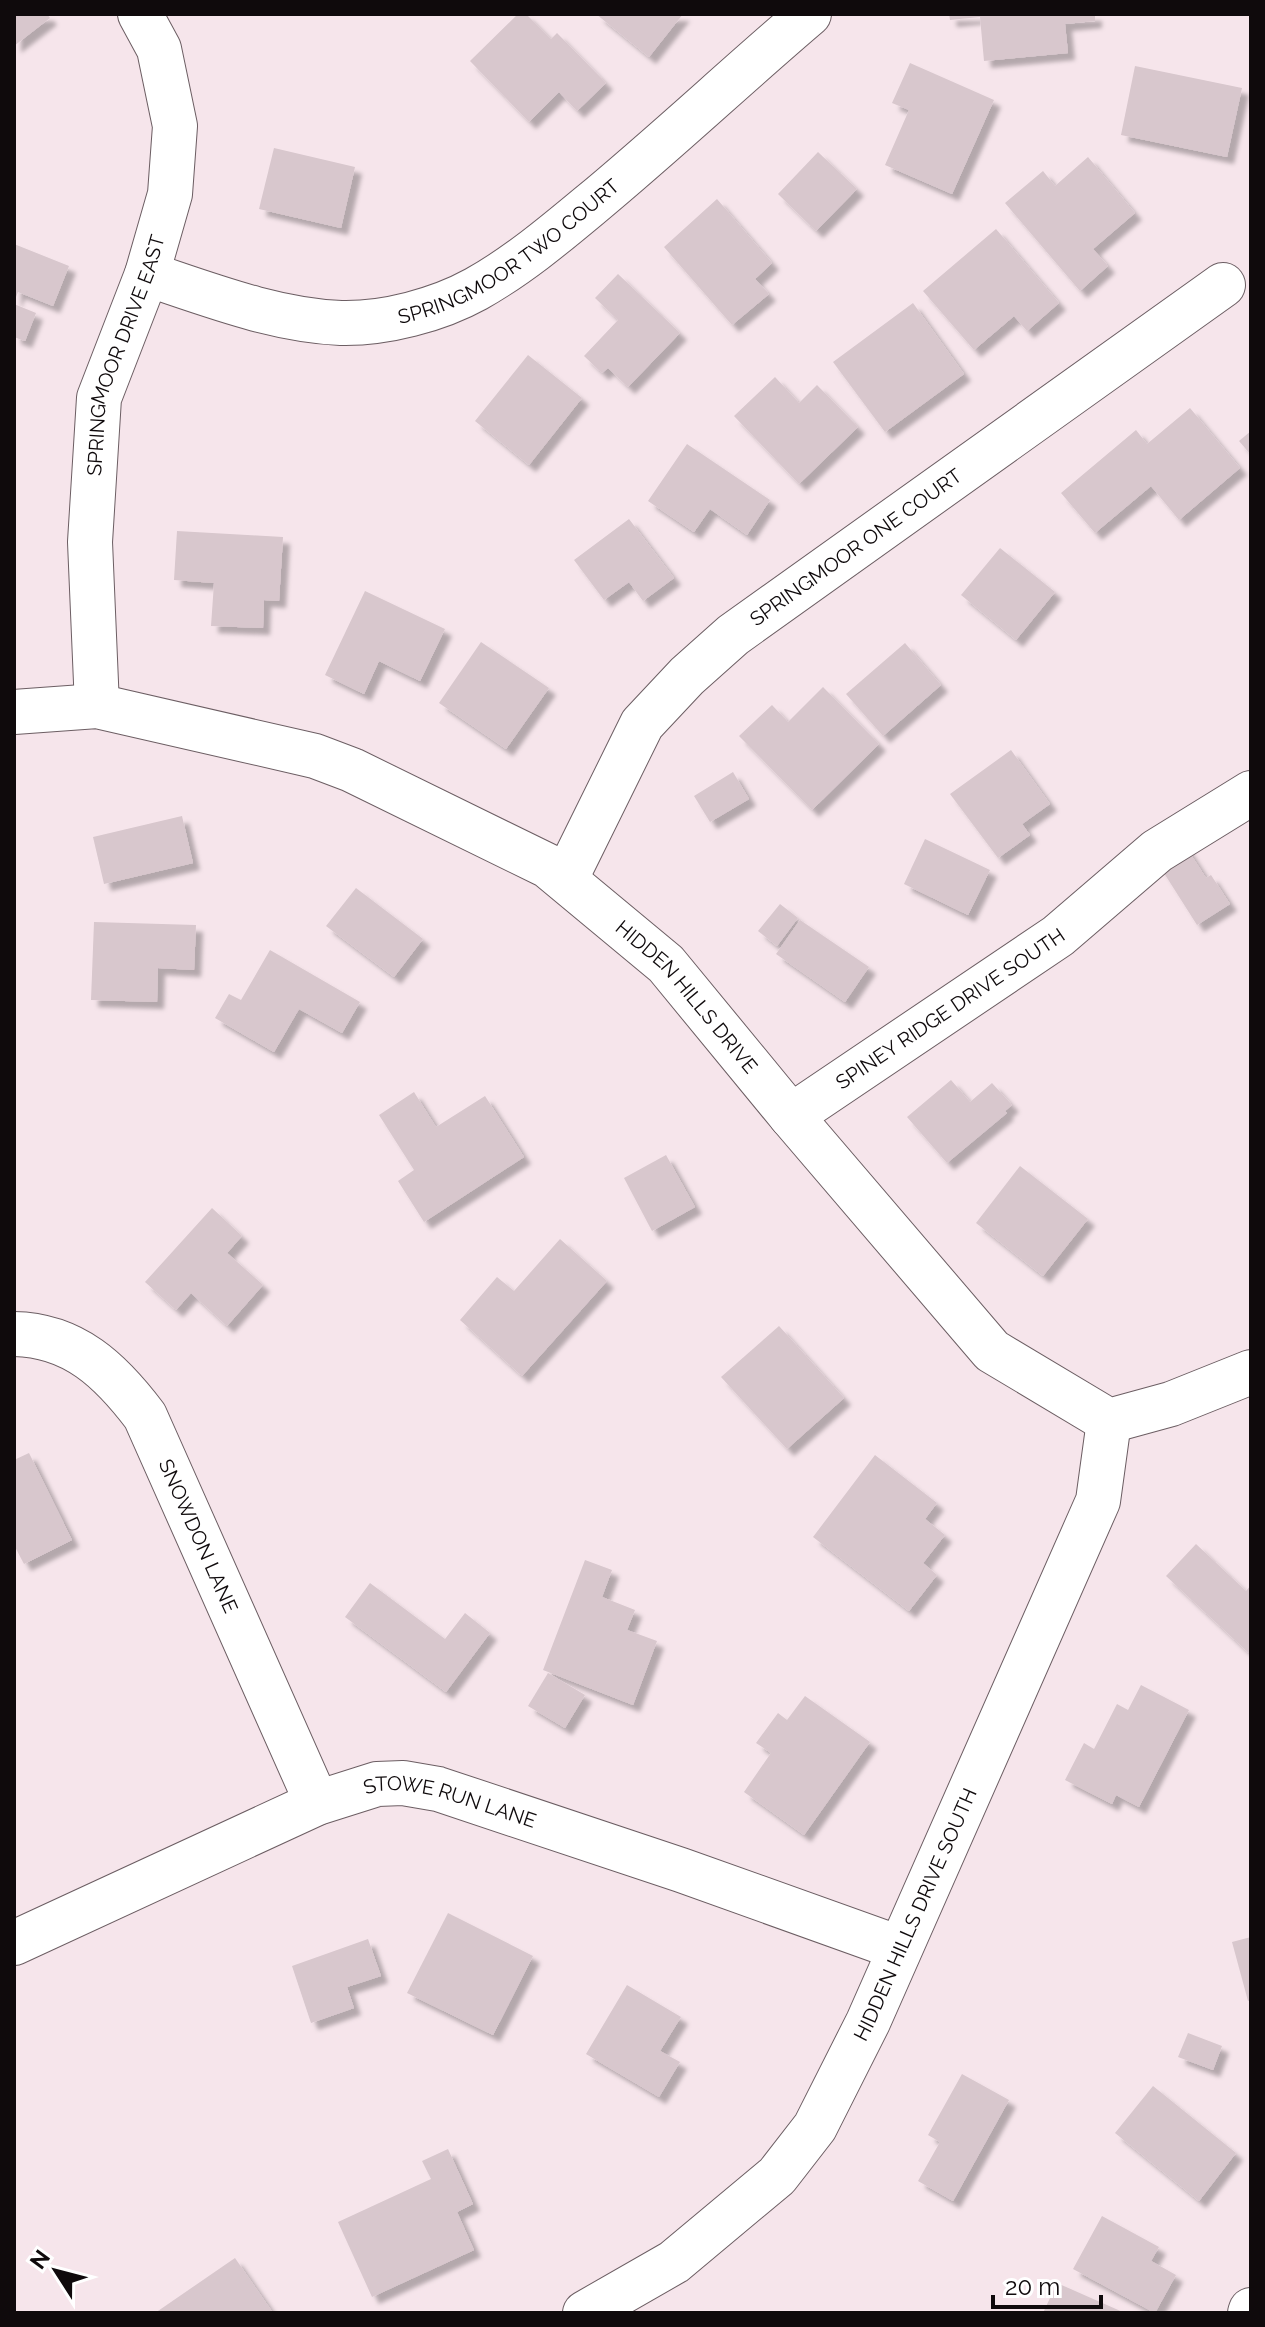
<svg xmlns="http://www.w3.org/2000/svg" width="1265" height="2327" viewBox="0 0 1265 2327" font-family="Raleway,sans-serif">
  <defs>
    <filter id="shadow"><feDropShadow dx="7" dy="7" stdDeviation="2" flood-color="#0004"/></filter>
  </defs>
  <rect width="100%" height="100%" fill="#f6e5eb"/>
  <g fill="#d8c7cd" filter="url(#shadow)">
    <polygon points="14,14 47,14 50,18 14,46"/>
    <polygon points="518,14 526,14 551,39 557,33 606,83 577,111 559,92 529,122 470,61"/>
    <polygon points="596,14 683,14 649,57"/>
    <polygon points="949,14 1095,14 1095,21 1065,24 1068,53 984,61 980,17 950,20"/>
    <polygon points="910,63 994,100 952,194 885,165 909,110 892,103"/>
    <polygon points="1135,66 1242,88 1227,157 1121,135"/>
    <polygon points="274,148 355,167 341,228 259,209"/>
    <polygon points="818,152 857,189 816,231 778,194"/>
    <polygon points="1088,157 1135,213 1093,249 1108,266 1080,291 1005,203 1043,171 1055,186"/>
    <polygon points="717,199 772,263 755,279 769,294 732,325 664,247"/>
    <polygon points="996,229 1059,303 1027,331 1014,316 974,350 923,291"/>
    <polygon points="14,244 69,266 53,306 18,292 14,302"/>
    <polygon points="618,274 680,333 628,387 608,368 602,373 584,356 618,320 595,298"/>
    <polygon points="913,303 964,374 885,432 833,362"/>
    <polygon points="14,304 36,313 25,341 14,337"/>
    <polygon points="528,355 582,398 529,465 475,421"/>
    <polygon points="775,377 799,403 817,385 858,427 799,484 734,416"/>
    <polygon points="1190,408 1240,468 1179,520 1151,486 1095,533 1061,493 1136,430 1147,444"/>
    <polygon points="1251,431 1251,455 1239,441"/>
    <polygon points="687,444 770,500 747,535 710,509 694,532 648,501"/>
    <polygon points="629,519 674,578 643,601 629,582 604,600 574,560"/>
    <polygon points="177,531 283,537 279,601 264,600 263,628 211,626 214,583 174,580"/>
    <polygon points="1000,548 1055,592 1016,640 961,595"/>
    <polygon points="365,591 445,629 420,681 379,661 364,694 325,675"/>
    <polygon points="481,642 549,688 506,749 439,703"/>
    <polygon points="905,643 941,685 883,736 846,694"/>
    <polygon points="823,687 879,744 812,810 739,736 772,705 788,722"/>
    <polygon points="1011,750 1050,804 1022,824 1030,835 998,858 950,794"/>
    <polygon points="733,772 749,799 710,822 694,796"/>
    <polygon points="182,816 193,863 104,884 93,837"/>
    <polygon points="925,839 990,870 968,915 904,884"/>
    <polygon points="1184,844 1206,878 1211,875 1230,904 1197,925 1157,862"/>
    <polygon points="356,888 423,939 394,977 326,926"/>
    <polygon points="780,904 798,918 777,946 758,931"/>
    <polygon points="800,920 869,967 845,1002 776,954"/>
    <polygon points="94,922 196,925 194,970 158,968 157,1002 91,1000"/>
    <polygon points="270,950 360,1002 342,1033 299,1009 274,1052 215,1018 229,994 241,1000"/>
    <polygon points="951,1080 970,1102 992,1083 1012,1105 1005,1111 1007,1113 947,1163 907,1117"/>
    <polygon points="414,1092 436,1127 485,1096 524,1157 424,1222 398,1181 414,1170 379,1115"/>
    <polygon points="666,1155 695,1207 652,1231 624,1178"/>
    <polygon points="1020,1166 1088,1219 1043,1276 976,1223"/>
    <polygon points="212,1208 242,1236 227,1253 263,1285 227,1326 191,1293 176,1310 145,1282"/>
    <polygon points="560,1239 607,1281 522,1376 460,1320 497,1277 514,1291"/>
    <polygon points="779,1326 844,1398 787,1449 721,1377"/>
    <polygon points="29,1453 72,1540 24,1564 14,1545 14,1460"/>
    <polygon points="875,1455 937,1503 925,1519 945,1535 923,1563 937,1575 909,1611 813,1537"/>
    <polygon points="1196,1544 1246,1591 1251,1585 1251,1655 1166,1576"/>
    <polygon points="585,1560 612,1570 602,1597 635,1610 627,1630 657,1641 633,1705 543,1670"/>
    <polygon points="370,1583 445,1639 465,1613 490,1633 446,1692 345,1617"/>
    <polygon points="548,1673 585,1695 565,1728 528,1706"/>
    <polygon points="1141,1685 1189,1710 1139,1807 1116,1795 1112,1804 1065,1780 1084,1743 1094,1749 1117,1704 1128,1710"/>
    <polygon points="805,1696 870,1742 804,1835 744,1792 771,1753 756,1743 778,1713 787,1720"/>
    <polygon points="448,1913 533,1956 493,2035 407,1993"/>
    <polygon points="1251,1937 1251,2000 1248,2001 1232,1942"/>
    <polygon points="368,1939 381,1976 347,1987 354,2008 311,2023 292,1966"/>
    <polygon points="627,1985 681,2017 660,2051 680,2062 659,2097 586,2054"/>
    <polygon points="1188,2033 1222,2046 1213,2070 1178,2057"/>
    <polygon points="962,2074 1009,2100 953,2201 918,2181 940,2142 928,2135"/>
    <polygon points="1153,2086 1236,2153 1199,2201 1115,2133"/>
    <polygon points="448,2149 473,2204 457,2212 474,2250 372,2297 338,2222 431,2179 422,2161"/>
    <polygon points="1102,2216 1159,2247 1151,2261 1176,2275 1155,2313 1073,2269"/>
    <polygon points="235,2258 273,2313 155,2313"/>
    <polygon points="1057,2283 1125,2313 1043,2313"/>
  </g>
  <g fill="none" stroke-linecap="round" stroke-linejoin="round">
    <g stroke="#6c5e63" stroke-width="46">
      <g id="minor">
        <path id="s1" d="M147,274c63,21 127,46 194,49 44,1 97,-13 135,-34 41,-23 77,-53 113,-83 75,-62 146,-129 220,-192"/>
        <path id="s2" d="M97,706l-7,-164 9,-144 48,-124 23,-80 5,-68 -16,-77 -19,-35"/>
        <path id="s3" d="M14,712l83,-6 218,50 37,14 196,96 118,98 125,152 201,235 117,70 62,-17 80,-32"/>
        <path id="s4" d="M566,878l76,-154 45,-48 46,-41 490,-350"/>
        <path id="s5" d="M791,1116l267,-180 99,-85 94,-58"/>
        <path id="s6" d="M14,1334c60,1 97,37 131,82l172,387"/>
        <path id="s7" d="M14,1943l303,-140 60,-19 26,-1 35,6 243,81 218,78"/>
        <path id="s8" d="M585,2313l89,-51 103,-86 38,-49 53,-105 230,-521 11,-80"/>
        <polyline points="1250,2313 1251,2310"/>
      </g>
    </g>
    <use href="#minor" stroke="#fff" stroke-width="44"/>
  </g>
  <g text-anchor="middle" dominant-baseline="central" stroke-width="6" stroke-linejoin="round" paint-order="stroke">
    <g font-size="20" fill="#0f0a0c" stroke="#fff">
      <text stroke="none"><textPath href="#s1" startOffset="388">SPRINGMOOR TWO COURT</textPath></text>
      <text stroke="none"><textPath href="#s2" startOffset="356">SPRINGMOOR DRIVE EAST</textPath></text>
      <text stroke="none"><textPath href="#s4" startOffset="450">SPRINGMOOR ONE COURT</textPath></text>
      <text stroke="none"><textPath href="#s3" startOffset="756">HIDDEN HILLS DRIVE</textPath></text>
      <text stroke="none"><textPath href="#s5" startOffset="192">SPINEY RIDGE DRIVE SOUTH</textPath></text>
      <text stroke="none"><textPath href="#s6" startOffset="292">SNOWDON LANE</textPath></text>
      <text stroke="none"><textPath href="#s7" startOffset="472">STOWE RUN LANE</textPath></text>
      <text stroke="none"><textPath href="#s8" startOffset="534">HIDDEN HILLS DRIVE SOUTH</textPath></text>
    </g>
  </g>
  <rect width="1265" height="2327" fill="none" stroke="#0f0a0c" stroke-width="32"/>
  <g transform="translate(56 2271) rotate(306)" stroke="#ffffff" stroke-width="6" paint-order="stroke">
  <path d="M0-6L14 30L0 20L-14 30Z" fill="#0f0a0c"/>
  <text y="-12" font-size="22" font-weight="bold" text-anchor="middle" fill="#0f0a0c">N</text>
  </g>
  <path d="M993 2295v12h108v-12" fill="none" stroke="#0f0a0c" stroke-width="4"/>
  <text x="1005" y="2295" font-size="24" fill="#0f0a0c" stroke="#ffffff" stroke-width="6" paint-order="stroke">20 m</text>
</svg>
